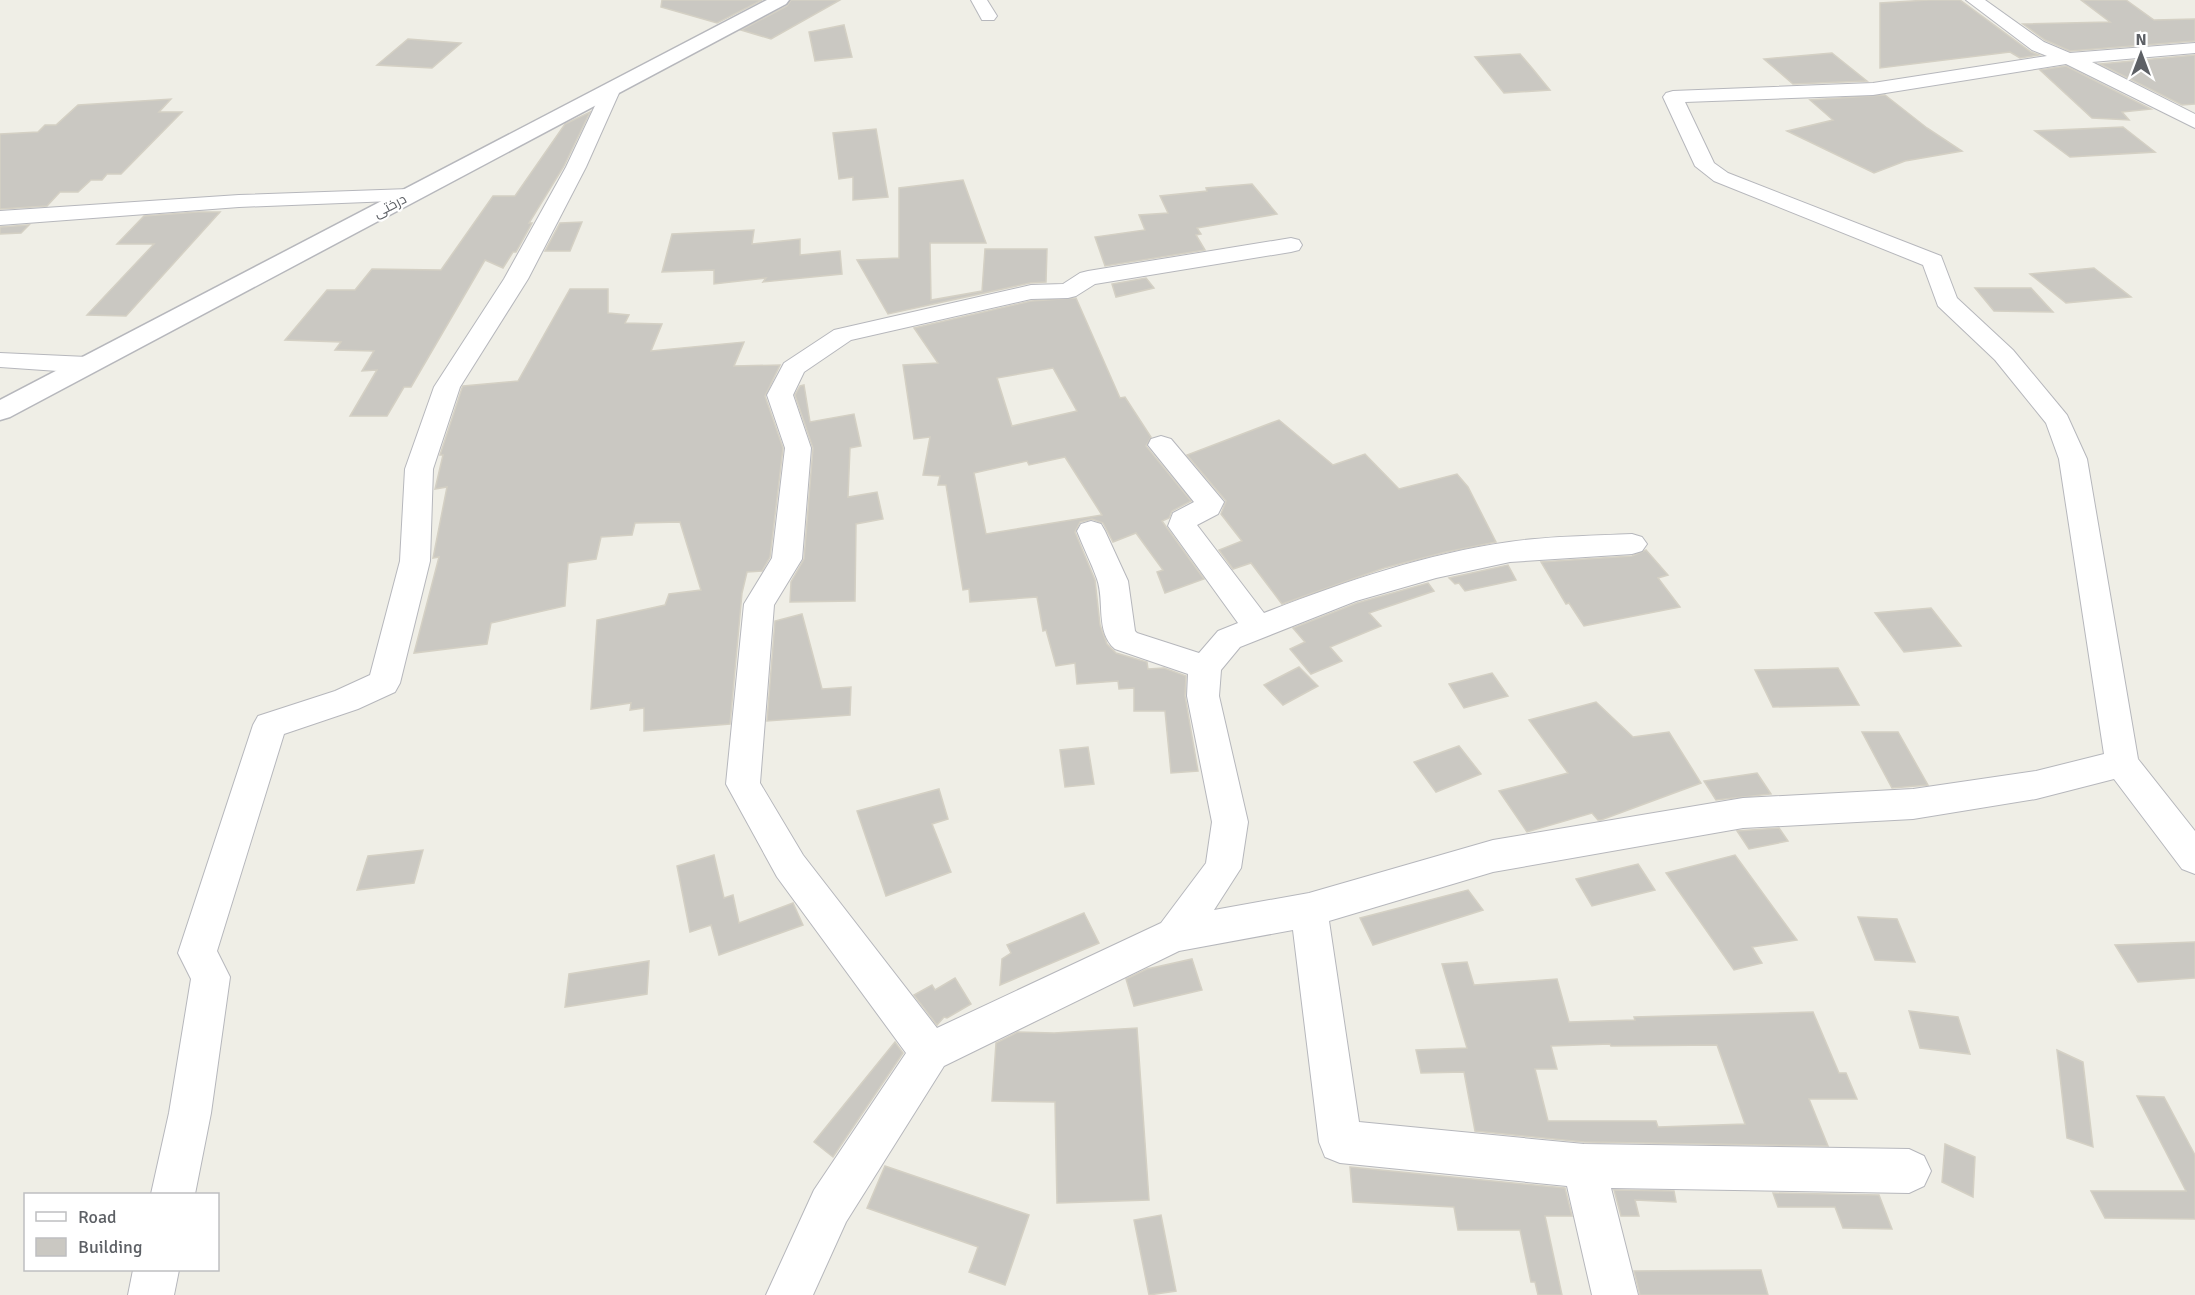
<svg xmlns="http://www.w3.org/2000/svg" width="2195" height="1295" viewBox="0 0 2195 1295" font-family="Signika,Cairo,sans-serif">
  <rect width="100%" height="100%" fill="#efeee6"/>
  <g fill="#cac8c2" stroke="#d4d0c4" stroke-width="1.5" fill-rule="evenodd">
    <polygon points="662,0 762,0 717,23 661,7"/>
    <polygon points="791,0 840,0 771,39 741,30 787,6"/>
    <polygon points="1928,0 1960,0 2031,52 2039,55 2020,58 2010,52 1880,68 1880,3"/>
    <polygon points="2081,0 2126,0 2154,20 2195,19 2195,41 2070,51 2045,40 2023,24 2110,22"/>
    <polygon points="844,25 852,57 815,61 809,32"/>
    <polygon points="408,39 461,43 432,68 377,65"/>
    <polygon points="1832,53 1867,81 1793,84 1764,59"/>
    <polygon points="1520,54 1532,68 1550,90 1504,93 1475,57"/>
    <polygon points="2195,55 2195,104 2182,105 2100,64"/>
    <polygon points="2066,66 2151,109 2122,112 2129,120 2092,118 2040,70"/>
    <polygon points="1885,95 1927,128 1962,151 1905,161 1874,173 1787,131 1833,120 1810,100"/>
    <polygon points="171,99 159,112 182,112 121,174 107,174 102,180 91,180 78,192 60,192 47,206 0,209 0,134 38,132 45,125 56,125 78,105"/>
    <polygon points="590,112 564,166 529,223 532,223 516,252 513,252 503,268 485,260 411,387 404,387 387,416 350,416 377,370 362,371 374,351 335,350 341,342 285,340 327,290 355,290 372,269 441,270 493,196 515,196 565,124"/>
    <polygon points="2123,127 2155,152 2070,157 2035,131"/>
    <polygon points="876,129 888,197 853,200 853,177 839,179 833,133"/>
    <polygon points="963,180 986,243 930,243 931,300 982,291 985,249 1047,249 1046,282 1030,283 888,314 857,260 899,258 899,188"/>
    <polygon points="1252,184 1277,214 1197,228 1201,234 1196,235 1205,250 1105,266 1095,237 1145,230 1139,215 1168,213 1160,196 1207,191 1206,188"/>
    <polygon points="198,212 220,212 126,316 87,315 154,244 117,244 144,216"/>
    <polygon points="582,222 570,251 545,251 560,223"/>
    <polygon points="29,225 21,233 0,234 0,227"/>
    <polygon points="754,230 752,244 800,239 800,255 840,251 842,274 763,282 766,278 714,284 714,270 662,272 672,234"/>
    <polygon points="2094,268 2131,297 2066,303 2030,274"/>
    <polygon points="1146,278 1154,288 1116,297 1112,284"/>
    <polygon points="1975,288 2031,288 2053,312 1994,311"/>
    <polygon points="570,289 608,289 608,313 629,315 625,323 662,324 651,351 744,342 734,366 780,365 765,396 783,448 770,557 762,571 747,572 742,593 730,724 644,731 644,708 630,710 631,703 591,709 597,620 665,605 669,594 701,590 680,522 635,523 632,535 601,537 596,559 568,563 565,606 491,623 487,644 414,653 439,557 433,558 447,487 435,489 443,455 440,455 462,388 463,386 518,381"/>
    <path d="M1076,298l44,100 5,-1 26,40 -5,9 45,55 -19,10 -3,7 -7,3 42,58 -39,14 -8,-21 6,-2 -27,-37 -23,9 -10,-19 -11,-4 -12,3 -5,10 20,48 5,45 7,19 9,9 31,9 1,7 16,-1 22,8 -1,20 13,75 -27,2 -6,-62h-31v-23l-15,1 -1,-8 -41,3 -2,-21 -19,3 -10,-36 -3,1 -6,-34 -67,5 -1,-13 -6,1 -17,-105h-8l2,-9 -17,-1 7,-38 -16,2 -11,-74 35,-2 -24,-35 117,-27zM1053,368l24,43 -65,15 -15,-48zM1065,457l37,58 -116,19 -12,-61 53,-12 2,4z"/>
    <polygon points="804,385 810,422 854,414 861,446 850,448 848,497 877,492 883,519 856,524 855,601 790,602 791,582 804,559 813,448 795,395 800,386"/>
    <polygon points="1279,420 1333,465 1365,454 1399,489 1457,474 1468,487 1496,542 1446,552 1384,568 1282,604 1251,563 1233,569 1219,550 1242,541 1221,514 1226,501 1187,455"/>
    <polygon points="1646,550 1668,575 1658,578 1680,607 1584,626 1569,603 1566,604 1541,562 1632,556"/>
    <polygon points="1508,565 1516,580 1465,591 1459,583 1455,584 1449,578"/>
    <polygon points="1428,583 1434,591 1369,613 1381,626 1330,647 1342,661 1311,674 1290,649 1305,642 1293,628 1357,603"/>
    <polygon points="1931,608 1961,646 1904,652 1875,613"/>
    <polygon points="802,614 822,689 851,687 850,715 767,721 775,621"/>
    <polygon points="1299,667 1318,686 1283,705 1264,685"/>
    <polygon points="1838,668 1859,705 1773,707 1755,670"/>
    <polygon points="1492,673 1508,696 1464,708 1449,684"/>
    <polygon points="1596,702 1633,737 1669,732 1701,783 1601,820 1598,820 1592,813 1527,832 1499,791 1568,773 1529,720"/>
    <polygon points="1862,732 1898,732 1928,785 1892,788"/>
    <polygon points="1459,746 1481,774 1436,792 1414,762"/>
    <polygon points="1088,747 1094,784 1065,787 1060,750"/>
    <polygon points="1757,773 1771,794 1716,800 1704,781"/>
    <polygon points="939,789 948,819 932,824 951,872 886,896 857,811"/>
    <polygon points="1779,828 1788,841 1749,849 1737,831"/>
    <polygon points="423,850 414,883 357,890 368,856"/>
    <polygon points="714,855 724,898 733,895 739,923 793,903 803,925 719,955 711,925 690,932 677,866"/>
    <polygon points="1735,855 1797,940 1752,947 1762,963 1734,970 1666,873"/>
    <polygon points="1638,864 1655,890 1592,906 1576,879"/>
    <polygon points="1468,890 1483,910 1373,945 1360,918"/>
    <polygon points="1084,913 1099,943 1000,985 1002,959 1011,953 1007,945"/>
    <polygon points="1858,917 1897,919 1915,962 1875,960"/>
    <polygon points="2195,942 2195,978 2138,982 2115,945"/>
    <polygon points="1192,959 1202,990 1134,1006 1126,979 1147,969"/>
    <polygon points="649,961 647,994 565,1007 569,974"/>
    <path d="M1467,962l7,23 83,-6 12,43 66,-2 -1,-3 179,-5 26,61h7l11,26h-48l19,47 -244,-4 -109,-11 -11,-59 -43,1 -5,-23 51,-2 -25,-84zM1610,1044l1,2 106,-1 28,79 -87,3 -2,-6h-108l-13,-52h22l-6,-23z"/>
    <polygon points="955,978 971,1004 947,1018 944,1017 937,1025 914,995 932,985 935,990"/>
    <polygon points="1909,1011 1958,1017 1970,1054 1920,1048"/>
    <polygon points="1137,1028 1149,1200 1057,1203 1055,1102 992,1101 996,1043 1018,1032 1054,1033"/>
    <polygon points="895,1042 903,1053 833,1157 814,1142"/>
    <polygon points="2057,1050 2083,1062 2093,1147 2067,1138"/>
    <polygon points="2137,1096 2164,1097 2195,1155 2195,1219 2105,1218 2091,1191 2186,1191"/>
    <polygon points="1945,1144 1975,1157 1973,1197 1942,1182"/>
    <polygon points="885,1166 1029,1215 1005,1285 969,1272 978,1247 867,1208"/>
    <polygon points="1350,1167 1565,1188 1572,1216 1545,1216 1562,1295 1538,1295 1535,1282 1531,1282 1520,1230 1458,1230 1454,1207 1353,1202"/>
    <polygon points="1614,1190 1674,1191 1676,1202 1635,1200 1639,1216 1621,1216"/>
    <polygon points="1773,1193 1879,1195 1892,1229 1843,1228 1835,1207 1778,1207"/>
    <polygon points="1161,1215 1176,1291 1149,1295 1134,1220"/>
    <polygon points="1761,1270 1768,1295 1640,1295 1634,1271"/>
  </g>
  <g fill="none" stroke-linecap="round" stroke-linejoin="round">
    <g stroke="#b6b7bc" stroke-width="2">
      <g id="minor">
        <polygon points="971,0 987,0 997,16 994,20 982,20"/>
        <path d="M1966,0h19l59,42 26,11 125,-10v10l-103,9 103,52v14l-129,-64 -193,31 -188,7 29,61 14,10 213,83 16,42 56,52 54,65 20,44 51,300 57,72v43l-13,-5 -68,-90 -78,20 -123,20 -170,9 -250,44 -164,49 30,201 225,22 325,5 15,7 7,15 -7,15 -15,7 -298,-5 27,107h-46l-25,-109 -227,-23 -15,-6 -6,-15 -26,-212 -114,21 -235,115 -98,156 -33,73h-47l48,-105 92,-137 -129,-176 -51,-93 18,-180 28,-46 13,-110 -18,-53 17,-32 50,-33 197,-45 32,-1 17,-11 8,-2 203,-33 8,2 3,5 -3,5 -8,2 -196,32 -19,12 -8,2 -37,1 -180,41 -47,32 -11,23 18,53 -9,111 -28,46 -14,178 43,72 134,173 224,-105 45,-60 6,-41 -25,-126 1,-22 -73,-25c-20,-17 -10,-48 -18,-70 -6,-17 -14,-32 -20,-48l4,-7 10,-3 10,3 4,7 23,50 7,50 2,2 62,20 19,-22 20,-8 -70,-97 5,-13 21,-11 -46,-57 3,-6 10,-3 10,3 53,63 -6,12 -21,11 67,88c79,-31 161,-59 245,-71 40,-6 82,-6 123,-8l10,3 5,7 -5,7 -10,3 -122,8 -74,16 -80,23 -116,46 -19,23 -2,26 29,126 -7,46 -27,42 95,-17 184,-53 250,-42 170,-9 123,-18 68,-17 -45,-295 -13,-36 -51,-63 -57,-54 -15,-41 -209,-84 -19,-15 -32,-69 3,-4 7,-2 200,-8 174,-27 -15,-6z"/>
        <polygon points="610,87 617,89 619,93 586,167 528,279 460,387 433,469 430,561 400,683 395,692 358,709 284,734 217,951 230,977 211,1113 195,1194 151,1194 169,1113 191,979 178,953 253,725 258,716 335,691 370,675 400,561 405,469 434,387 504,279 566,167 601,93 603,89"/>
        <polygon points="409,189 417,190 420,195 417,200 239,207 0,225 0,211 239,195"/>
        <polygon points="0,353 87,357 96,360 100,365 96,370 87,373 0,367"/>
        <polygon points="133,1270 179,1270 174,1295 128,1295"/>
      </g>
    </g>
    <g stroke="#b6b7bc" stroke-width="3">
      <polygon id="tertiary" points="767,0 789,0 786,4 10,417 0,420 0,400"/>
    </g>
    <use href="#minor" fill="#fff" fill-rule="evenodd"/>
    <use href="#tertiary" fill="#fff" fill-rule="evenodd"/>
  </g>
  <g text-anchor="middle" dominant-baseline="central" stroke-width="4.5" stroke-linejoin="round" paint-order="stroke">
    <g font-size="14" fill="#5d6065" stroke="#fff">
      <text transform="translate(390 206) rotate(-28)">درختی</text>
    </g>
  </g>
  <rect x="24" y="1193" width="195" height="78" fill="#ffffff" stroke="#bebfc1" stroke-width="1.5"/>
  <rect x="36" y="1212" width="30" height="9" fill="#ffffff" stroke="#bebfc1" stroke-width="1.5"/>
  <text x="78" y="1223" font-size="18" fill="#5d6065">Road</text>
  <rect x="36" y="1238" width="30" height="18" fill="#cac8c2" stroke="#bebfc1" stroke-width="1.5"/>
  <text x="78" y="1253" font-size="18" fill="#5d6065">Building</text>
  <g transform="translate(2141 54)" stroke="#ffffff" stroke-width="4.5" paint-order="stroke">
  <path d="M0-4.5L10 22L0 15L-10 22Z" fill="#5d6065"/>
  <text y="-9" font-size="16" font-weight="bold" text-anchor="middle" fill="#5d6065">N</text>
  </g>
</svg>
